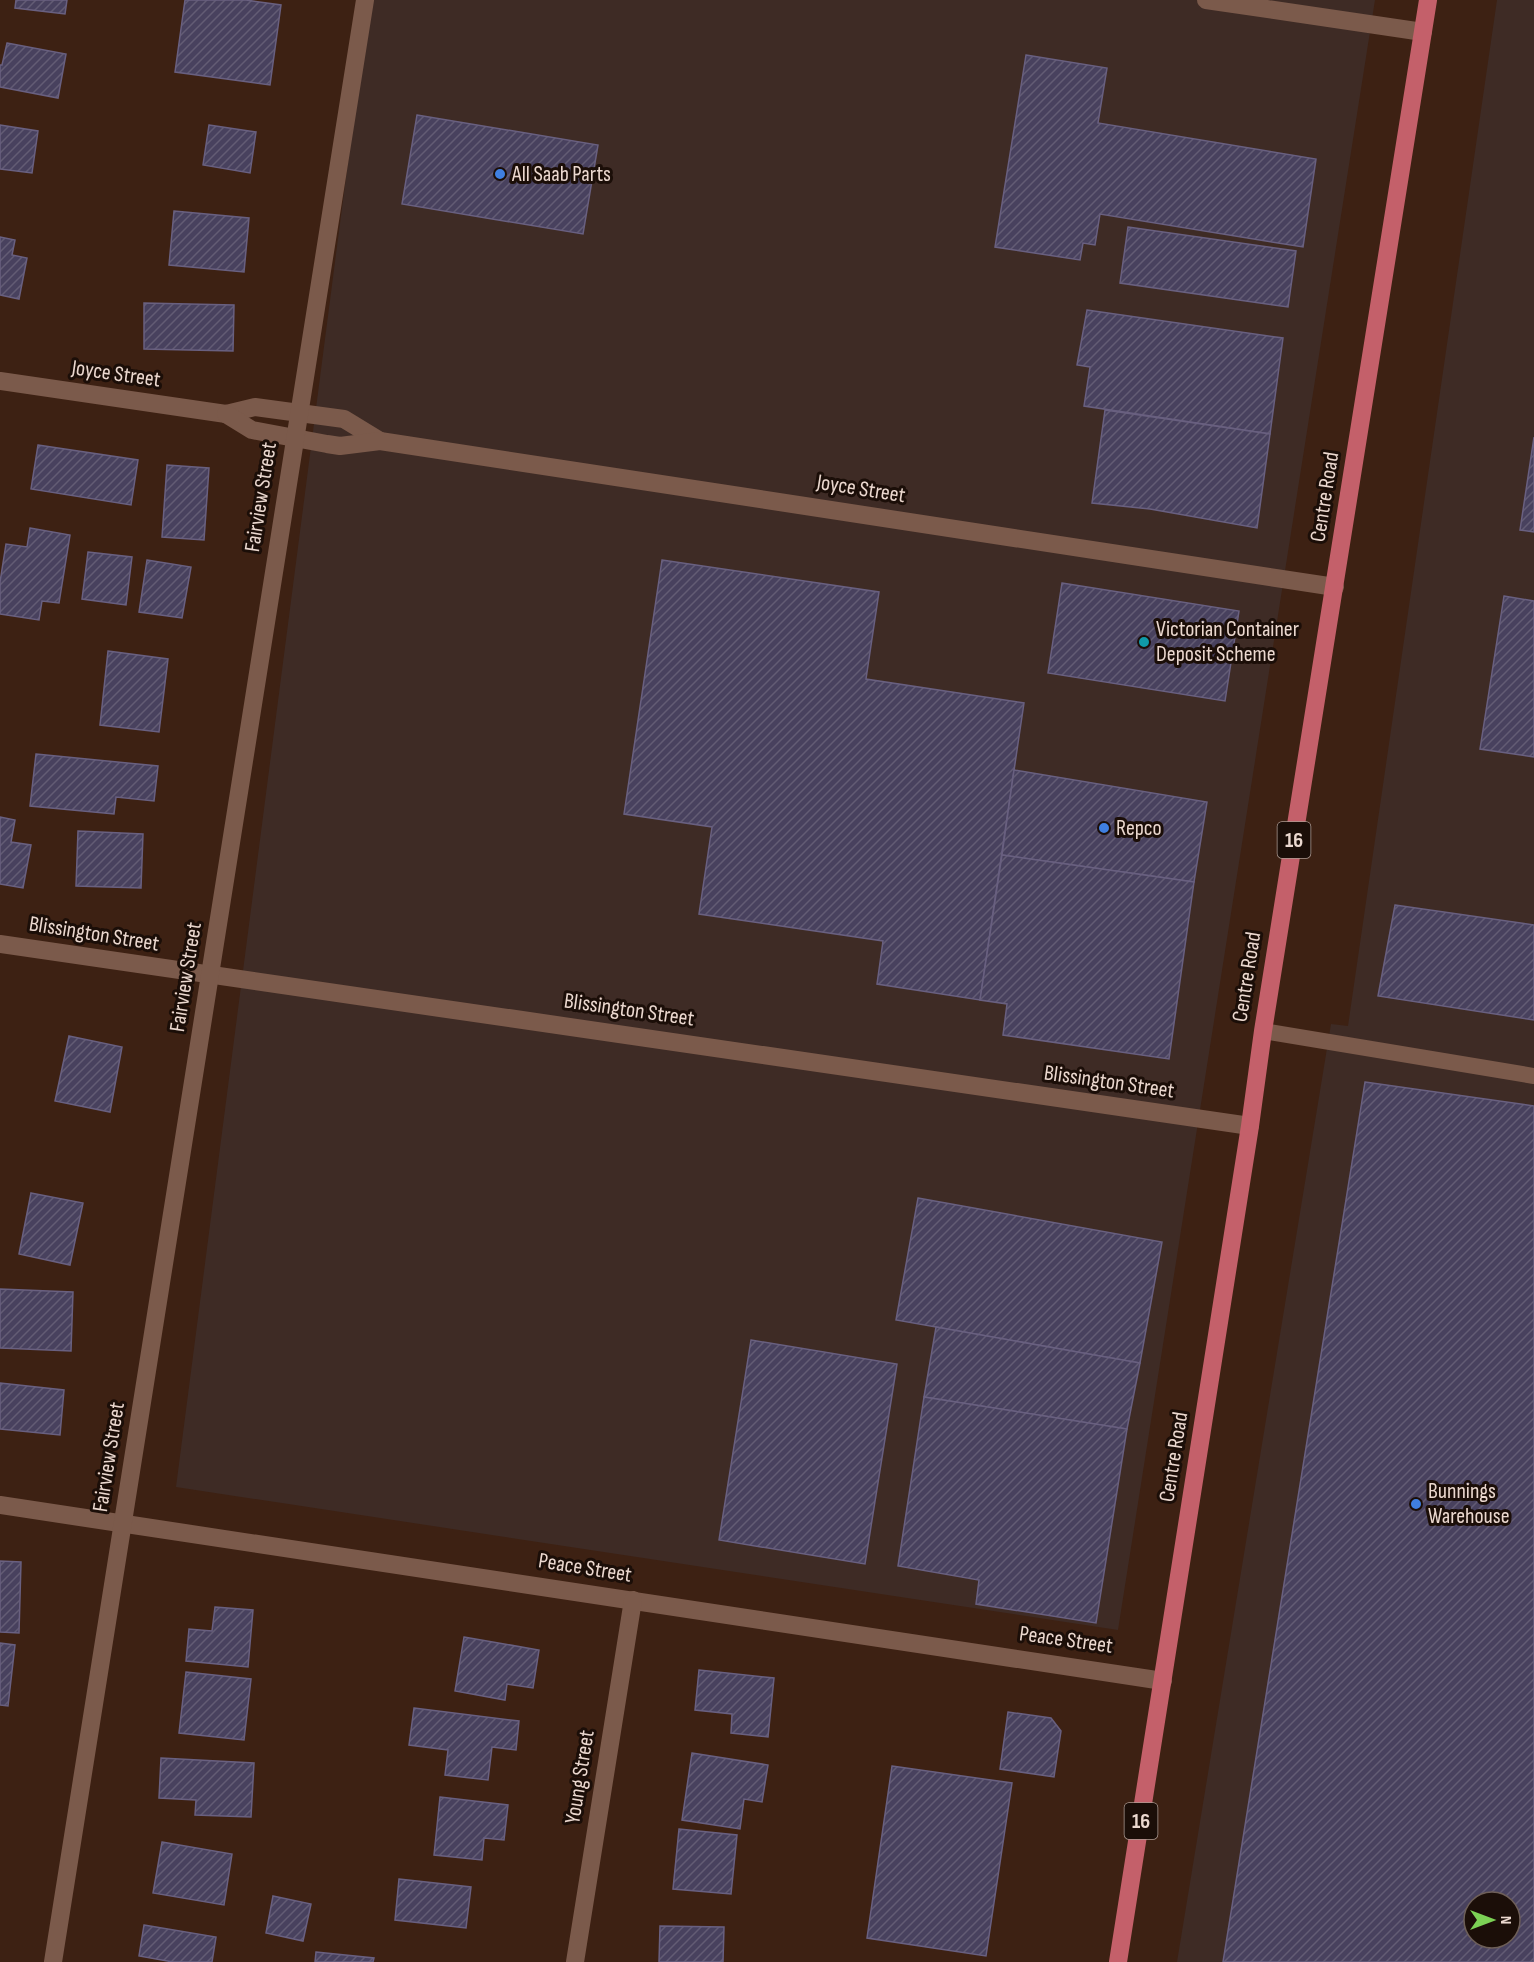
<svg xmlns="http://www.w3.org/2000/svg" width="1534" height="1962" viewBox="0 0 1534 1962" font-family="'Sofia Sans Condensed',sans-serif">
  <defs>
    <pattern id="building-hatch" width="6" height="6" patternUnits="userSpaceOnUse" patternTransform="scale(1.5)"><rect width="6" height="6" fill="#48415e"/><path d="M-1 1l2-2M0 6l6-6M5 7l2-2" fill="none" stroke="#635c74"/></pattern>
  </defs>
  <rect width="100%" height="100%" fill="#3d2113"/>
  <g fill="#3e2b25" fill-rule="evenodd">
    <polygon points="369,0 1375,0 1118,1630 176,1487"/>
    <path d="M1497,0h37v1962h-357l154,-938 17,2zM1474,1902h36v36h-36z"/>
  </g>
  <g fill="url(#building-hatch)" stroke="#696080" stroke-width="1.5" fill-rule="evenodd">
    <polygon points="16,0 67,0 65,14 15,8"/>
    <polygon points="185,0 246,0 281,5 270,85 175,72"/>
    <polygon points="7,43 66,54 58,98 0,87 0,65 2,65"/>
    <polygon points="1026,55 1107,68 1098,123 1316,159 1303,247 1100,214 1095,245 1083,243 1080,260 995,247"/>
    <polygon points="417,115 598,145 583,234 402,204"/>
    <polygon points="0,125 38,131 32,173 0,169"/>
    <polygon points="209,125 256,132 250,173 203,165"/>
    <polygon points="174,211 249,218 244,272 169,265"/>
    <polygon points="1128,227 1296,251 1288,307 1120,283"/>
    <polygon points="0,237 15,240 12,255 27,258 19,299 0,295"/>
    <polygon points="144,303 234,305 233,351 144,349"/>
    <polygon points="1087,310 1283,338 1270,434 1084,406 1090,367 1077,365"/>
    <polygon points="1105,410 1270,434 1257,528 1150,509 1092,503"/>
    <polygon points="1534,437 1534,532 1520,530"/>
    <polygon points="38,445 138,460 131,505 31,489"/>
    <polygon points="167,465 209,468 204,540 162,537"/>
    <polygon points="30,528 70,535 59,603 42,601 39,620 0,614 0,582 6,544 27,547"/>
    <polygon points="88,552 132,557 126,605 82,599"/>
    <polygon points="147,560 191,567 182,618 139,612"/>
    <polygon points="662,560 879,592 866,679 1024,703 980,1000 877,984 883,941 699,914 712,827 624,814"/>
    <polygon points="1062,583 1239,611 1225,701 1048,673"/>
    <polygon points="1504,596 1534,601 1534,757 1480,749"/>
    <polygon points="108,651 168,659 159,732 100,725"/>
    <polygon points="36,754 158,766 154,801 116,797 114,814 30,806"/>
    <polygon points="1014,770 1207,802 1194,882 1002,855"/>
    <polygon points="0,817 15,820 11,842 31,845 23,888 0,884"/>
    <polygon points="78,831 143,834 141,888 76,886"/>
    <polygon points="1002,855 1194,882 1169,1059 1003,1035 1007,1004 980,1000"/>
    <polygon points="1395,905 1534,925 1534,1020 1378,996"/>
    <polygon points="69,1036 122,1047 110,1112 55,1101"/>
    <path d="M1365,1082l169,24v856h-311zM1474,1902h36v36h-36z"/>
    <polygon points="31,1193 83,1203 70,1265 19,1254"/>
    <polygon points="918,1198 1162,1242 1140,1363 896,1320"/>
    <polygon points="0,1289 73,1292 71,1351 0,1348"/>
    <polygon points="936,1327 1140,1363 1127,1429 924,1397"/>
    <polygon points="751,1340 897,1364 865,1564 719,1540"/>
    <polygon points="0,1383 64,1390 60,1435 0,1429"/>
    <polygon points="924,1397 1127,1429 1096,1623 976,1604 979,1580 898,1566"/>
    <polygon points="0,1561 21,1562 19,1633 0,1632"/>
    <polygon points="215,1607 253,1610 248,1667 186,1661 189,1629 212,1631"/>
    <polygon points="464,1637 539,1650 533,1688 507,1684 505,1700 455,1691"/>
    <polygon points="0,1643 15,1645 8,1706 0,1705"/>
    <polygon points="699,1670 774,1678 768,1737 731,1733 732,1714 695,1710"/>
    <polygon points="186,1672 251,1679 244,1740 179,1733"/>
    <polygon points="414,1708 519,1721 516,1750 492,1747 488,1780 445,1775 448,1750 409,1745"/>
    <polygon points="1008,1712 1051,1718 1061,1731 1054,1777 1000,1769"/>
    <polygon points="692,1753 768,1765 762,1802 744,1799 740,1829 682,1820"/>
    <polygon points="161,1758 254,1763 251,1817 195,1815 196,1800 159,1798"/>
    <polygon points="892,1766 1012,1783 986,1956 867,1938"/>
    <polygon points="440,1797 508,1805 504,1840 484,1838 482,1860 434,1855"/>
    <polygon points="679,1829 737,1835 731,1894 673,1889"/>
    <polygon points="162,1842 232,1854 224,1905 153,1893"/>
    <polygon points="399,1879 471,1887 466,1928 395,1920"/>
    <polygon points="273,1896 311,1904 303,1941 266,1933"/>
    <polygon points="144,1925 216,1937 212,1962 173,1962 139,1956"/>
    <polygon points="660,1926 724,1927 723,1962 659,1962"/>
    <polygon points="316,1952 374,1958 373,1962 315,1962"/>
  </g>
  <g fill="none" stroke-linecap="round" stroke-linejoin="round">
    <polyline stroke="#7b5a4b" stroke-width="16" points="1263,1031 1534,1076"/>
    <g stroke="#7b5a4b" stroke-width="18">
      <polyline points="1206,0 1423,32"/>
      <polyline points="0,381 226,414 255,407 344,419 380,441"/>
      <polyline points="226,414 252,430 327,444 340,446 380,441 1335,587"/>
      <polyline points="0,944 1250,1126"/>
      <polyline points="0,1505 1163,1681"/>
      <polyline points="53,1962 365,0"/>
      <polyline points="575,1962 633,1600"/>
    </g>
    <polyline stroke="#c4606a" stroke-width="18" points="1118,1962 1250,1126 1263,1031 1428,0"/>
  </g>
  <g fill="#3f7fe0" stroke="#1b0e08" stroke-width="2">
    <circle cx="500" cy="174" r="6"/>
    <circle cx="1104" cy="828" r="6"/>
    <circle cx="1416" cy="1504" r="6"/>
  </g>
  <circle fill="#0f9aa8" stroke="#1b0e08" stroke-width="2" cx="1144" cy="642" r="6"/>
  <g text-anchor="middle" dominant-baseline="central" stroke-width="6" stroke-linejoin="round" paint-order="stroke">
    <g fill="#1b0e08" stroke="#ad9b93" stroke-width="1.5">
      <rect x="1277.5" y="822" width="33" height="36" rx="4.5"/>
      <rect x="1124.5" y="1803" width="33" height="36" rx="4.5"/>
    </g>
    <g font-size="21" font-weight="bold" fill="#ebd8cf">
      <text x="1294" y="840">16</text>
      <text x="1141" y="1821">16</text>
    </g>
    <g font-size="22" fill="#ebd8cf" stroke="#1b0e08" text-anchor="start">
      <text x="512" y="174">All Saab Parts</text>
      <text x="1156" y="629">Victorian Container<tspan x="1156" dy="25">Deposit Scheme</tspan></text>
      <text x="1116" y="828">Repco</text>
      <text x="1428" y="1491">Bunnings<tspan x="1428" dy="25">Warehouse</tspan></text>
    </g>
    <g font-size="22" fill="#ebd8cf" stroke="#1b0e08">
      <text transform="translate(116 374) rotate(8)">Joyce Street</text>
      <text transform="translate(861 489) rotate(9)">Joyce Street</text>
      <text transform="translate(261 497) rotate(-81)">Fairview Street</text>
      <text transform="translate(1325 497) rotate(-81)">Centre Road</text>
      <text transform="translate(94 934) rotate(9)">Blissington Street</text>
      <text transform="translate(186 977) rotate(-81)">Fairview Street</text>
      <text transform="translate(1247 977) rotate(-81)">Centre Road</text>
      <text transform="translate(629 1010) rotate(8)">Blissington Street</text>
      <text transform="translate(1109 1082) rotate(8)">Blissington Street</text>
      <text transform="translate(109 1457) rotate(-81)">Fairview Street</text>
      <text transform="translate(1174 1457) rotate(-81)">Centre Road</text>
      <text transform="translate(585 1568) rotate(9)">Peace Street</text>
      <text transform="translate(1066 1640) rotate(8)">Peace Street</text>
      <text transform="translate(580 1777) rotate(-81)">Young Street</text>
    </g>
  </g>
  <g transform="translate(1492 1920) rotate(90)"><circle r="28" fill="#1b0e08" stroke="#6e5f58" stroke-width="1.5"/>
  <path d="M0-4.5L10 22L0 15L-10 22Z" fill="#7cd155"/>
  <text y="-9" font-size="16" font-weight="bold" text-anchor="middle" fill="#ebd8cf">N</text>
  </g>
</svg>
